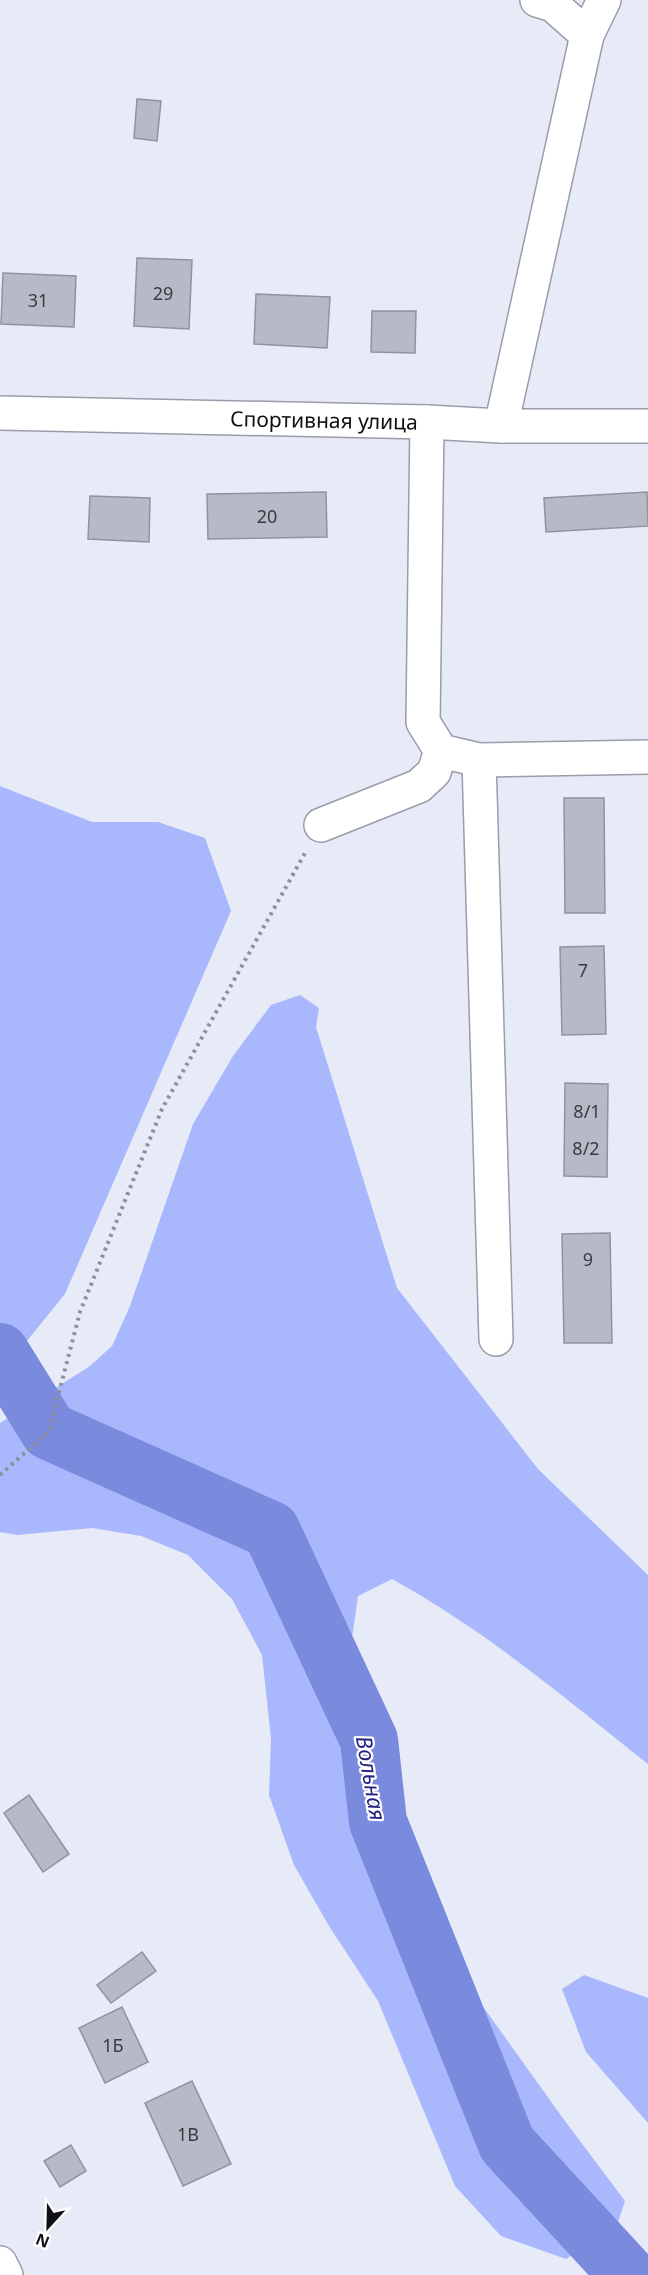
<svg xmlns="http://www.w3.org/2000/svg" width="648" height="2275" viewBox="0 0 648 2275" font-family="'Noto Sans',sans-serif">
  <rect width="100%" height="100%" fill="#e7eaf7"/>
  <g fill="#a9b8fd">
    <polygon points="0,786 92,822 158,822 205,838 231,911 65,1294 0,1374"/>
    <path d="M300,995l19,13 -3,19 81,261 141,181 110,106v189c-83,-66 -163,-134 -256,-185l-34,17 -10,71 40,91 37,128 49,108 88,123 63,84 -8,24 -51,34 -65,-23 -46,-50 -77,-185 -49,-75 -35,-61 -25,-70 2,-56 -9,-84 -30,-56 -44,-44 -47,-19 -49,-8 -75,7 -17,-3v-109l90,-57 22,-20 18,-40 63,-182 40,-68 38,-51z"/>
    <polygon points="584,1975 648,1998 648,2123 586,2052 562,1989"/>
  </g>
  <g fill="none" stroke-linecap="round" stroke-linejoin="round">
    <polyline stroke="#7a8adc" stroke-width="58" points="0,1352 49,1431 271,1530 369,1740 378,1822 507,2144 628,2275"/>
  </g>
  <g fill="#b7bac6" stroke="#90939f" stroke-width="1.5">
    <polygon points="137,99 161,101 157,141 134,138"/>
    <polygon points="137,258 192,260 189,329 134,326"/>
    <polygon points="3,273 76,276 74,327 1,324"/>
    <polygon points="256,294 330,297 327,348 254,344"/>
    <polygon points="372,311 416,311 415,353 371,352"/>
    <polygon points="326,492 327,537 208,539 207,494"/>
    <polygon points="647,492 648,526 546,532 544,498"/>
    <polygon points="90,496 150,498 149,542 88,539"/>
    <polygon points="564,798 604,798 605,913 565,913"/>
    <polygon points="604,946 606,1034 562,1035 560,947"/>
    <polygon points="565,1083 608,1084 607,1177 564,1176"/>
    <polygon points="610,1233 612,1343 564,1343 562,1234"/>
    <polygon points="29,1795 69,1854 43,1872 4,1813"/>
    <polygon points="142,1952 156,1971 111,2003 97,1985"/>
    <polygon points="122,2007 148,2062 105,2083 79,2028"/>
    <polygon points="192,2081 231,2164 183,2186 145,2103"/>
    <polygon points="71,2145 86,2171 60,2187 44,2161"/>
  </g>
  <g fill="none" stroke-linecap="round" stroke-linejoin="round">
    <g stroke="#9a9da9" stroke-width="36">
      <g id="minor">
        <polyline points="537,0 553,5 587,35"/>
        <polyline points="0,413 427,422 501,426 648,426"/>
        <polyline points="427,422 423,722 441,751 479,760 648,757"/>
        <polyline points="501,426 587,35 604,0"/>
        <polyline points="479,760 496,1339"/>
        <polyline points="321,825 419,786 434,772 441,751"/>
        <polyline points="0,2263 6,2275"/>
      </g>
    </g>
    <polyline stroke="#8d8f99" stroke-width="4" stroke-dasharray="3 4.5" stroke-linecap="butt" points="0,1475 49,1431 80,1312 162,1109 305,853"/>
    <use href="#minor" stroke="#fff" stroke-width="33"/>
  </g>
  <g text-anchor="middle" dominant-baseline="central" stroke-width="4.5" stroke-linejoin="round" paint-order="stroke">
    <g font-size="18" fill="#393a41">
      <text x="163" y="293">29</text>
      <text x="38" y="300">31</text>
      <text x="267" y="516">20</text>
      <text x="583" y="970">7</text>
      <text x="587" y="1111">8/1</text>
      <text x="586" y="1148">8/2</text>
      <text x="588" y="1259">9</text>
      <text x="113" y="2045">1Б</text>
      <text x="188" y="2134">1В</text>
    </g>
    <g font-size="21" fill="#0f1015" stroke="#fff">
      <text transform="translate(324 420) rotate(1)">Спортивная улица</text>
    </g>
    <g font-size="22" font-style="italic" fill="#242383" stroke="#fff">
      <text transform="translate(372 1778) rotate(80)">Вольная</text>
    </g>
  </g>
  <g transform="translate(48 2227) rotate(202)" stroke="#ffffff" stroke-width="4.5" paint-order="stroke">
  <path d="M0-4.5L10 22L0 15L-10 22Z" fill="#0f1015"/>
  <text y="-9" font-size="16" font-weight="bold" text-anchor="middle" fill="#0f1015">N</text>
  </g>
</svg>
